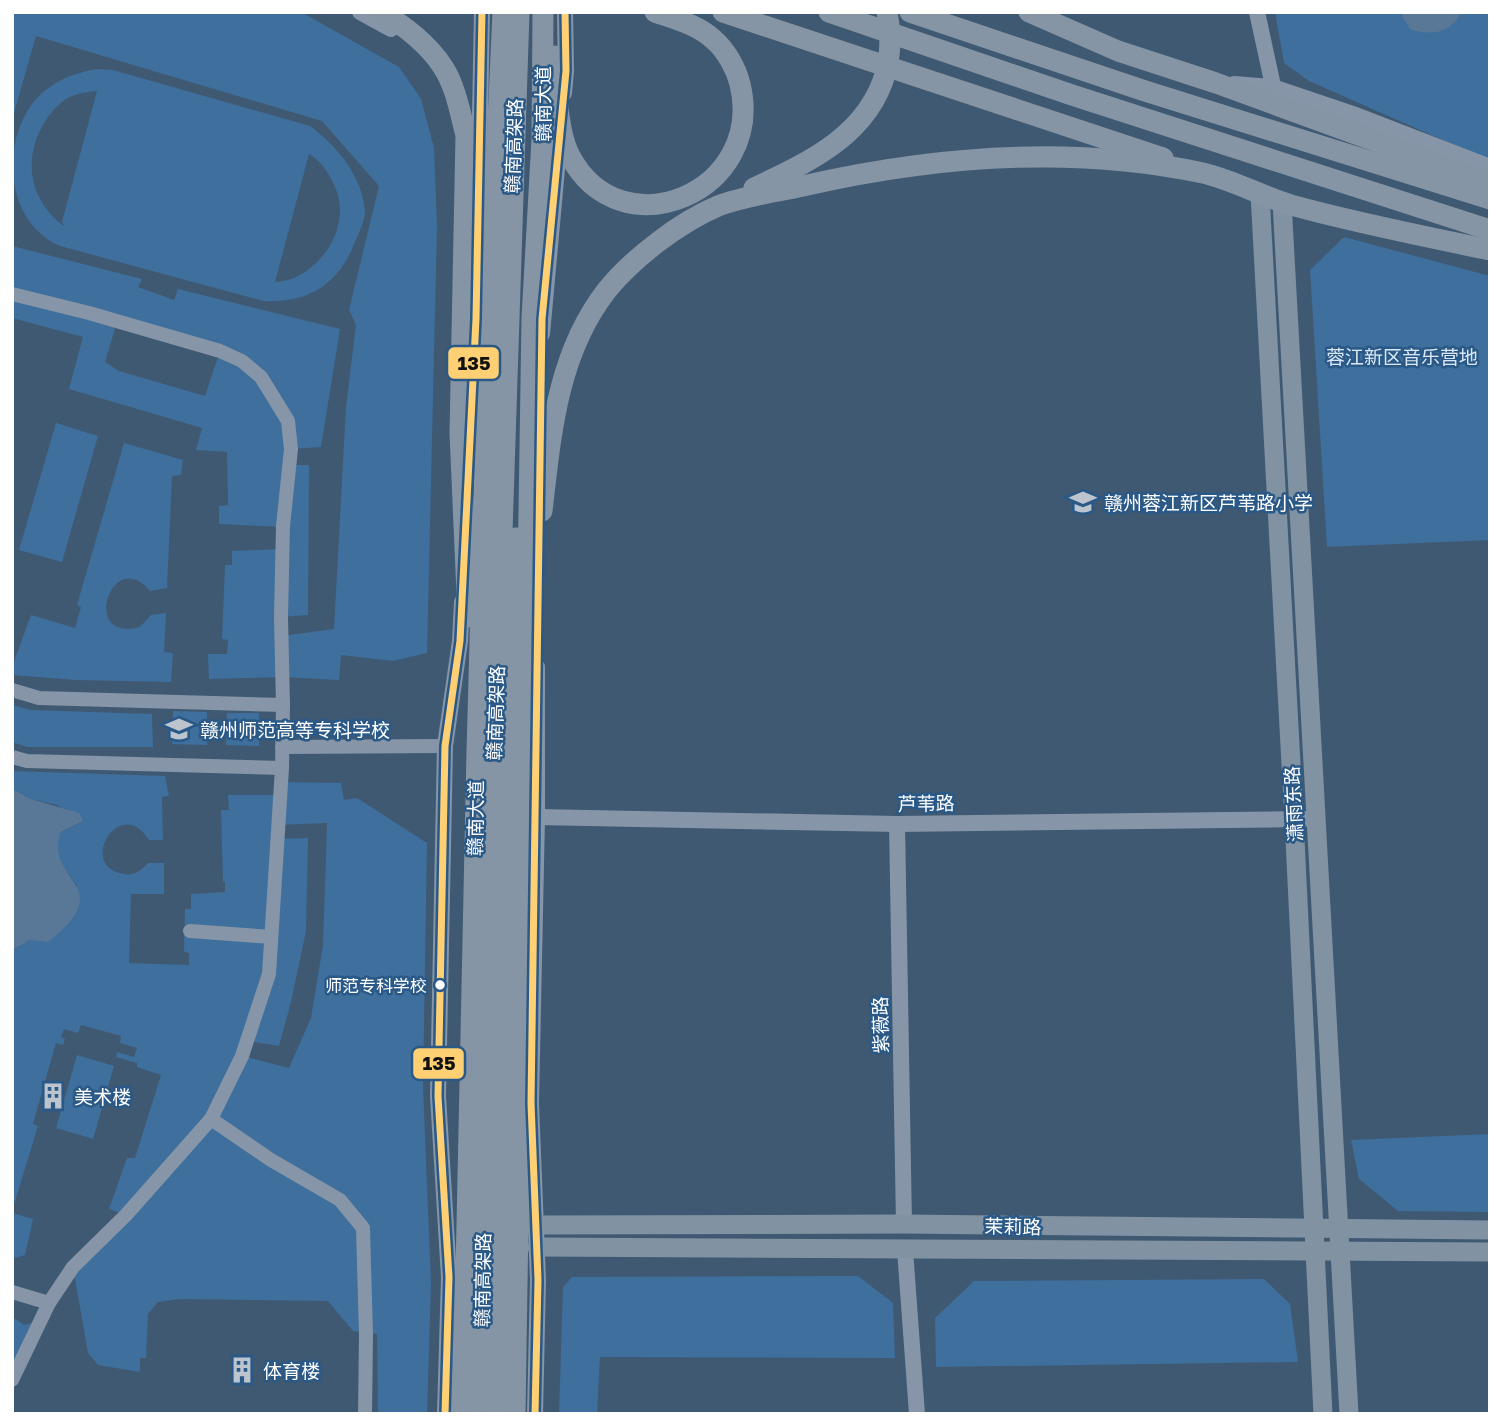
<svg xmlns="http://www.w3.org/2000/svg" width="1502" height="1426" viewBox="0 0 1502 1426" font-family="'Golos Text','Noto Sans SC',sans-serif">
  <rect width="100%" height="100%" fill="#3f5972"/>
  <g fill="#3f6f9c" fill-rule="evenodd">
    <path d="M12,12h289l98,55 22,32 13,49 3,78 -10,427 -34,8 -52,-6 -2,25 -56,-3 -74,2 -1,-25h19l1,-14 -6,-1 3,-74h7v-14l50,-2 1,-22 -64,-3v-18l9,-1 -1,-53 -31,-2 6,-22 -133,-39 14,-52 -71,-19v-72l130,33 -4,8 36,13 4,-11 162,40 -19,118 -30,2 -1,16h19l-1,150 -27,2 1,19 52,-7 12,-222 10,-82 -7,-15 30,-124 -57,-65 -286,-85 -24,84zM117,322l103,29 -15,45 -86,-25 -14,-9z"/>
    <polygon points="1275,12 1490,12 1490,161 1309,81 1284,63"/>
    <path d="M97,69l16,1 197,56c27,20 52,50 55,85 0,9 -6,22 -10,31 -16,42 -47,62 -92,59l-203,-55c-53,-23 -60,-98 -28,-142 16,-21 40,-31 65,-35zM97,91l-35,131 3,5c-37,-27 -43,-70 -19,-107 6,-9 15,-19 24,-23 8,-4 18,-5 27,-6zM309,154c12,7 20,19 26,33 15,34 -6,74 -39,90 -6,3 -14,4 -21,5z"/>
    <polygon points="1344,237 1490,276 1490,540 1327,547 1310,270"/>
    <polygon points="56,423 98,436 62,562 19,550"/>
    <path d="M124,443l59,17 -2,15 -9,1 -5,112 -17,3c-38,-46 -71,52 -10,36l11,-12 15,-2 -2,39 9,1 -2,29 -95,-2 -64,-5v-8l19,-52 44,13 6,-21 -4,-2z"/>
    <polygon points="12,705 31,710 152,714 153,747 27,747 12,742"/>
    <polygon points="173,711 207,712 207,745 172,744"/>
    <polygon points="227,713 259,713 259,746 226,745"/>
    <path d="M12,771l153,5 4,20 -7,1 1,43h-14c-29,-47 -73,27 -25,34 10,2 18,-4 24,-11h16v31h-33l-2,69 60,2v-12l-5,-1 1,-43h6v-15l34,-2v-10h-2l-2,-72h8l-1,-15h52l1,-13 60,1 3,17 13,-2 70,45 -4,243 8,197 -4,131h-49l-1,-80 -24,-3 -25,-30 -148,-2 -22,3 -10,12 -2,44h-6v14l-42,-7 -10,-12 -15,-86 53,-52 -17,-6 18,-51h8l26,-83 -24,-8v-4l-21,-6 1,-5 17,5 3,-9 -17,-5 1,-7 -40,-11 -3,8 -14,-4 -3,8 4,2 -2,6 -7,-2 -23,81 5,2 -26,85v-261l18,-10 47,-54c-13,-21 -26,-28 -16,-54l22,-11 -26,-16 -26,-6 -19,-10zM327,823l-4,122 -12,73 -22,50 -47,-12 6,-15 31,5 12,-44 15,-71 2,-93 -30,1v-14z"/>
    <polygon points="77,1055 114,1066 93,1139 56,1128"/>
    <polygon points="1490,1134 1490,1212 1398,1211 1359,1179 1351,1140"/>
    <polygon points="12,1213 33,1219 25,1255 12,1259"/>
    <polygon points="858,1276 893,1303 895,1358 600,1357 597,1414 559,1414 563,1287 572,1277"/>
    <polygon points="1264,1279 1290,1304 1298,1362 936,1367 935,1318 974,1281"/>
    <polygon points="12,1317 24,1325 41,1321 12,1380"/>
  </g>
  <g fill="#597897">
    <path d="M1402,12h59c-11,22 -28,23 -50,18l-8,-12z"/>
    <path d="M12,789l19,10 48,14 4,8 -22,11c-19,49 61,53 -13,110l-18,-2 -18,10z"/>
  </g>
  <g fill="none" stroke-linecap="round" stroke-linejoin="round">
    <g stroke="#8696a8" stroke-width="14">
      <polyline points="12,294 89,313 220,351 242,361 261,377 288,421 291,449 283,526 281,617 283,705 282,768 269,974 242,1056 211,1119 126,1215 73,1267 49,1303 12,1380"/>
      <polyline points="12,690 39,698 283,705"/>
      <polyline points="282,747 445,746"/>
      <polyline points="12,757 27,761 282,768"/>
      <polyline points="190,931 271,937"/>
      <polyline points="211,1119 271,1160 340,1200 363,1228 366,1335 365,1414"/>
      <polyline points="12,1292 49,1303"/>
    </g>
    <g stroke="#8696a8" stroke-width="16">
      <polyline points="360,12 391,29"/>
      <polyline points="1257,12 1275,95"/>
      <polyline points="1234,84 1273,87 1353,114 1490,167"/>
      <polyline points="564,93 566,71 565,12"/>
      <polyline points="542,334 560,136"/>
      <polyline points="470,440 476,319 482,12"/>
      <polyline points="537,817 897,824 1304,819"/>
      <polyline points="897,824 904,1224"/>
      <polyline points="905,1250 917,1414"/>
      <polyline points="445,1414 449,1277 438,1096 445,746 460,641 462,602"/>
      <polyline points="535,1414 538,1280 531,1103 537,817 537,667"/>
    </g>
    <g stroke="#8193a3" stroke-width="19">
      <polyline points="1260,194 1294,819 1323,1414"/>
      <polyline points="1282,202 1349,1414"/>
      <polyline points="536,1225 904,1224 1490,1230"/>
      <polyline points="537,1247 1490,1252"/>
    </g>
    <g stroke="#8595a5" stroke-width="21">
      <path d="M380,12c23,12 49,33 63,55 13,20 17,46 23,68l-6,298 8,184"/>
      <polyline points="723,12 1163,158"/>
      <polyline points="829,12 1072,95 1490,230"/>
      <polyline points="910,12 1142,90 1490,199"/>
      <polyline points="1029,12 1118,51 1216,83 1490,183"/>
      <path d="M555,56c1,28 2,76 15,100 51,97 196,36 170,-72 -4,-16 -14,-34 -27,-45 -15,-14 -38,-20 -58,-27"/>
      <path d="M754,188c55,-26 115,-53 132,-117 5,-19 5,-39 1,-59"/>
      <path d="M542,511c9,-77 15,-157 65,-221 26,-32 73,-68 111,-84 26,-10 58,-14 85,-20 131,-30 268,-41 400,-13 30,7 58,23 88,32 65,18 132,31 199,45"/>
      <polyline points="463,1414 477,751 489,317 503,12"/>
      <polyline points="515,1414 532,318 542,139 543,12"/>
    </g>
    <g stroke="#8595a5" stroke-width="23">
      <polyline points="479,1414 493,777 518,12"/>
      <polyline points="499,1414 516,539"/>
    </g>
    <g stroke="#2a5987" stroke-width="12">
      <g id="bus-1">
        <polyline points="445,1414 449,1277 438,1096 445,746 460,641 476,319 482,12"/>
        <polyline points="535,1414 538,1280 531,1103 542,319 566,71 565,12"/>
      </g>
    </g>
    <use href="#bus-1" stroke="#fed073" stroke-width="7"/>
  </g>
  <defs>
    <g id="school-bare" transform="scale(2.1)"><path d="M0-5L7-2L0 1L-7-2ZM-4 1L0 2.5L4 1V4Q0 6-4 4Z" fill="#bcc5ce" stroke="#2a5987" stroke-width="2.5" paint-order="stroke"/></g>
    <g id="university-bare" transform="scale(2.1)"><path d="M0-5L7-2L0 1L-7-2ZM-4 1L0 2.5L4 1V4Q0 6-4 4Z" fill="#bcc5ce" stroke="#2a5987" stroke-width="2.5" paint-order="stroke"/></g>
    <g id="building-bare" transform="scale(2.1)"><path d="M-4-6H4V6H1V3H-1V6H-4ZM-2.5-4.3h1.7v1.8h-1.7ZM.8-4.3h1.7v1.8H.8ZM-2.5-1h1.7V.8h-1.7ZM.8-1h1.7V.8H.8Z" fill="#bcc5ce" stroke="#2a5987" stroke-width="2.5" paint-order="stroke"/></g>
  </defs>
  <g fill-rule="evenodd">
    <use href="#school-bare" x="1083" y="502"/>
    <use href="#university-bare" x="179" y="729"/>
    <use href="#building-bare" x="53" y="1096"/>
    <use href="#building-bare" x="242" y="1370"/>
  </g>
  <circle fill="#fff" stroke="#2a5987" stroke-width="2.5" cx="440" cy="985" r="6"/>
  <g text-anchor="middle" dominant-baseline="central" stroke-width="5" stroke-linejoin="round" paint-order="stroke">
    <g font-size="17" fill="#fff" stroke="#2a5987" text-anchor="end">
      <text x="427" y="985">师范专科学校</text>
    </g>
    <g font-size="19" fill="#fff" stroke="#2a5987">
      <text transform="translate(542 104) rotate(-90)">赣南大道</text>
      <text transform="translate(513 146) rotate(-88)">赣南高架路</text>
      <text transform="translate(495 713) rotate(-88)">赣南高架路</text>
      <text transform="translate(926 803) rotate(-1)">芦苇路</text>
      <text transform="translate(1293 804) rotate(-93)">潇雨东路</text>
      <text transform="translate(475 818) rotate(-89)">赣南大道</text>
      <text transform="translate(880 1025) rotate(-91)">紫薇路</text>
      <text transform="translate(1013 1226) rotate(1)">茉莉路</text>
      <text transform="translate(482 1280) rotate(-89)">赣南高架路</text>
    </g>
    <g font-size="19" fill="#dae8f6" stroke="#2a5987">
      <text x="1402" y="356">蓉江新区音乐营地</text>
    </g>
    <g font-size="19" fill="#fff" stroke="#2a5987" text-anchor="start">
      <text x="1104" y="502">赣州蓉江新区芦苇路小学</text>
      <text x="200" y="729">赣州师范高等专科学校</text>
      <text x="74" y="1096">美术楼</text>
      <text x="263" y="1370">体育楼</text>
    </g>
  </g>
  <g stroke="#2a5987" stroke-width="2.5">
    <rect x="447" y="346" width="53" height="34" rx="7" fill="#fed073"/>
    <rect x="412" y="1047" width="53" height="33" rx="7" fill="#fed073"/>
  </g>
  <g font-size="19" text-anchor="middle" font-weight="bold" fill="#111">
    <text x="474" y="370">135</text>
    <text x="439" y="1070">135</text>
  </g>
  <rect width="1502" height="1426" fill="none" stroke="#ffffff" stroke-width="28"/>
</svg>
